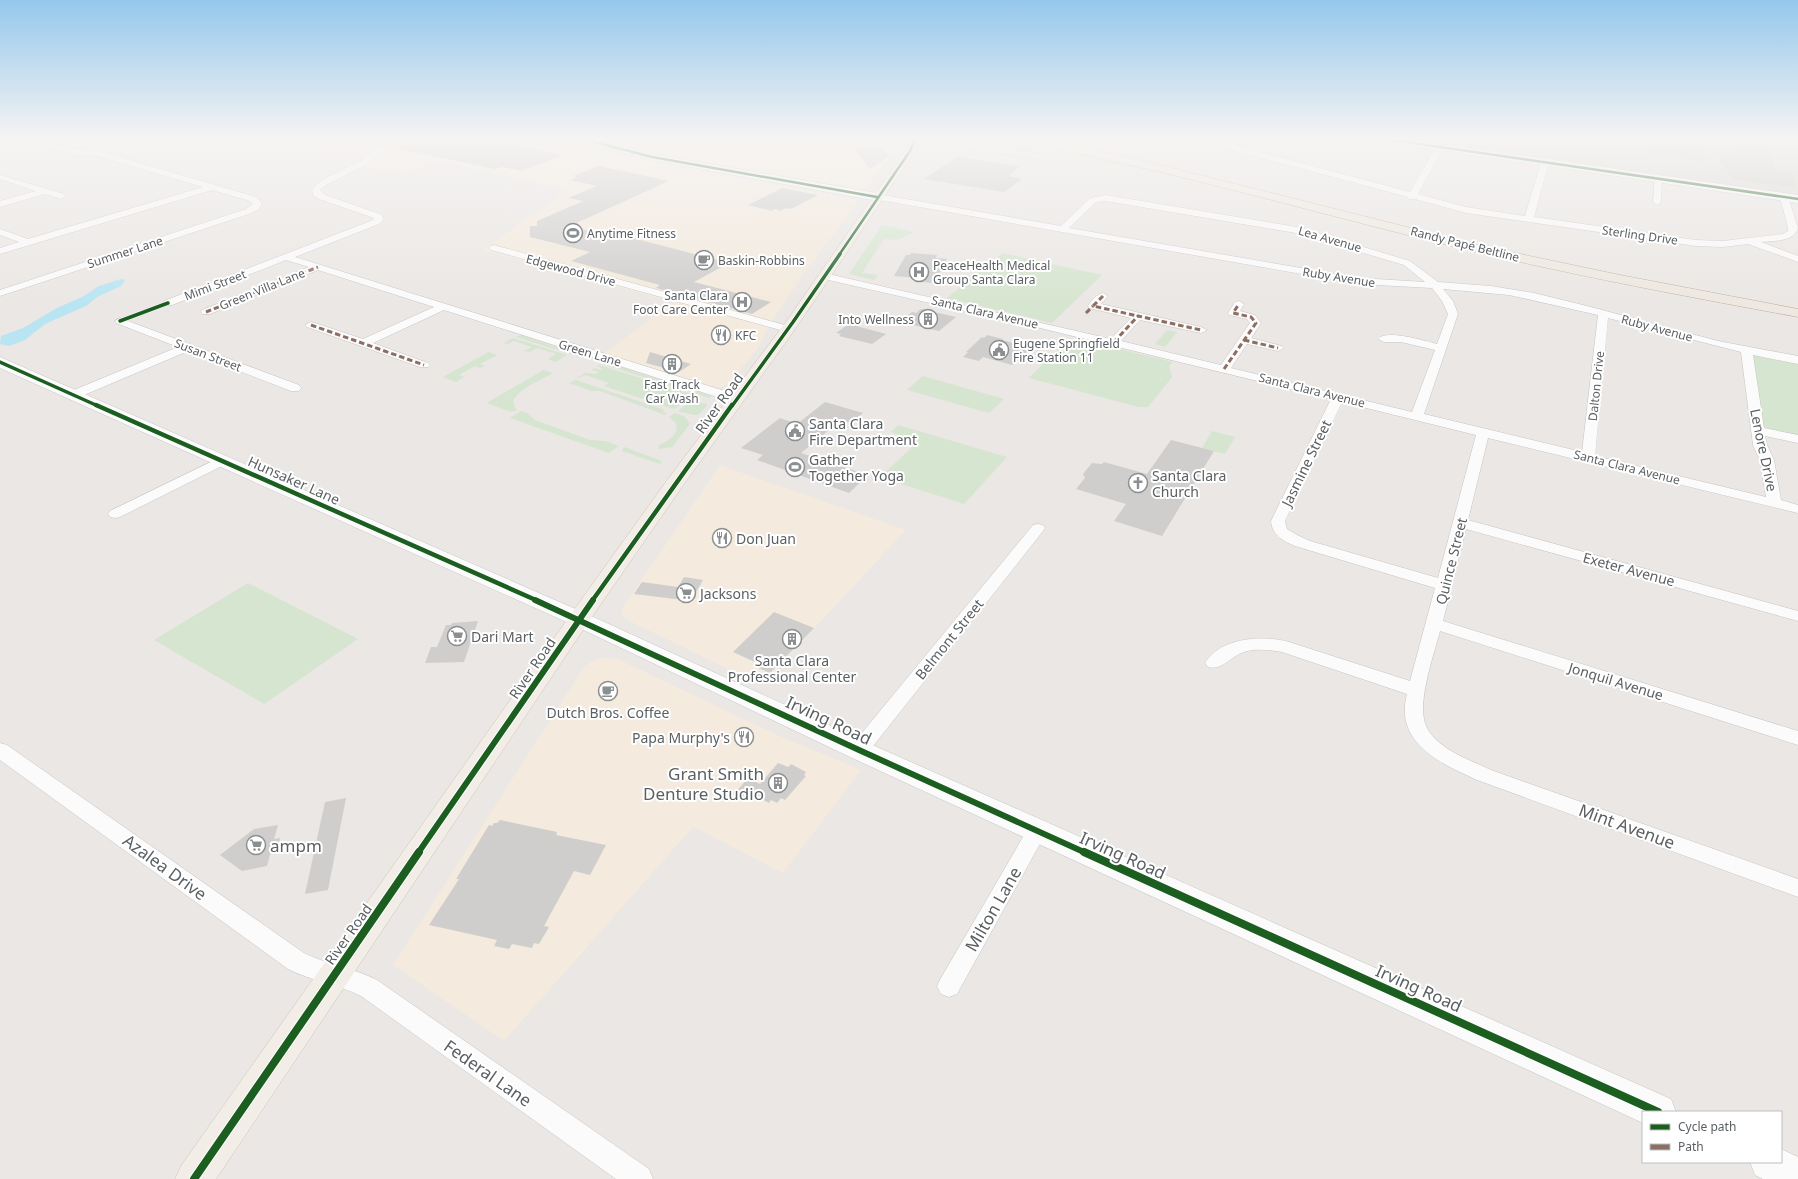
<svg xmlns="http://www.w3.org/2000/svg" width="1798" height="1179" viewBox="0 0 1798 1179" font-family="'Noto Sans',sans-serif">
  <rect width="100%" height="100%" fill="#eae7e4"/>
  <g fill="#f4eadd">
    <polygon points="303,138 402,138 381,149 367,153 324,149 319,145 311,147 296,144"/>
    <polygon points="409,138 564,138 591,150 852,199 856,201 856,204 805,272 768,327 761,344 728,385 716,388 602,355 673,302 483,250 568,190 440,161 403,173 389,170 364,167 382,151"/>
    <polygon points="591,138 867,138 898,142 883,166 878,170 868,186 860,189 692,161 637,150"/>
    <polygon points="720,465 906,530 761,685 629,621 621,614 622,608"/>
    <polygon points="604,657 618,659 775,734 861,770 783,873 693,827 504,1041 393,965 584,667 590,662"/>
  </g>
  <polygon fill="#dad7d2" points="1393,138 1798,138 1798,196 1645,174"/>
  <g fill="#d6e5d0">
    <polygon points="937,138 1006,138 1097,155 1187,176"/>
    <path d="M1517,138l40,3 33,-3c-13,13 -57,4 -73,0z"/>
    <polygon points="882,225 915,232 897,240 884,239 862,273 878,275 874,280 849,274"/>
    <polygon points="1003,253 1102,275 1052,323 947,298"/>
    <polygon points="1167,330 1177,332 1165,347 1155,344"/>
    <polygon points="521,335 573,353 583,354 582,356 580,357 516,337"/>
    <polygon points="513,338 567,355 555,362 548,359 556,354 537,348 530,352 524,351 532,347 514,341 507,344 504,343"/>
    <polygon points="1078,339 1173,362 1169,366 1172,377 1148,407 1139,407 1029,378 1057,350 1066,352"/>
    <polygon points="489,352 497,355 480,364 485,366 480,368 475,366 459,375 464,377 456,382 443,377"/>
    <polygon points="1756,355 1798,362 1798,437 1769,429 1763,426 1753,356"/>
    <path d="M604,361l56,19c9,-1 40,13 51,16l-2,2 -113,-36z"/>
    <polygon points="599,365 694,395 674,409 604,386 609,383 585,375 579,378 577,378 585,373 596,374 599,372 592,370 594,368 600,370 603,369 597,366"/>
    <path d="M544,370l9,3c-14,8 -32,14 -40,28l1,5 3,4 -6,2 -22,-8 -1,-2z"/>
    <polygon points="923,376 1004,399 989,413 907,390"/>
    <polygon points="576,380 665,410 662,412 667,413 665,415 600,391 591,391 569,383"/>
    <polygon points="691,401 707,404 707,406 698,415 694,415 678,411"/>
    <polygon points="521,411 527,413 535,420 590,440 606,441 619,446 609,453 510,418"/>
    <path d="M675,413l10,4 5,7 -18,23 -13,2 -1,-3c10,-5 21,-11 18,-23l-7,-6z"/>
    <polygon points="898,425 1007,457 964,504 880,477 919,441 891,432"/>
    <polygon points="1212,431 1235,437 1225,454 1202,448"/>
    <polygon points="624,447 662,461 660,464 622,451"/>
    <polygon points="248,583 358,639 264,704 154,640"/>
  </g>
  <polygon fill="#b9e5f3" points="121,279 125,280 121,286 97,297 86,306 45,324 25,340 9,346 0,344 1,336 23,328 57,308 84,296 99,286"/>
  <g fill="#d0cecd">
    <polygon points="420,138 485,138 563,155 521,171 502,167 495,169 395,148"/>
    <polygon points="1648,138 1702,138 1704,161 1651,154"/>
    <polygon points="1735,138 1767,138 1775,171 1791,173 1796,188 1733,179 1711,151 1738,155"/>
    <polygon points="881,146 889,156 870,169 854,148"/>
    <polygon points="957,157 1020,166 1009,176 1022,179 1006,191 1003,192 924,179"/>
    <polygon points="599,166 669,181 570,226 619,239 625,236 729,263 694,282 771,302 752,314 656,288 660,285 571,261 590,252 530,237 530,226 537,226 537,221 583,201 568,198 597,186 570,180 577,177 573,176"/>
    <polygon points="782,188 818,195 791,209 786,208 781,211 775,209 772,211 748,205"/>
    <polygon points="911,253 937,255 936,258 947,259 936,279 932,279 931,283 916,281 918,278 894,276 906,255 910,255"/>
    <polygon points="921,309 956,317 939,331 900,322 912,312 916,313"/>
    <polygon points="849,324 886,334 872,344 839,336 841,334 836,333"/>
    <polygon points="987,335 1003,339 1002,340 1031,348 1012,365 983,357 979,361 963,357 968,352 966,352 982,337 984,338"/>
    <polygon points="650,352 691,364 679,372 646,363"/>
    <polygon points="825,402 863,413 851,423 841,420 801,453 868,475 849,493 757,460 763,455 741,448 780,418 797,424"/>
    <polygon points="1171,440 1214,451 1162,536 1114,521 1126,504 1076,489 1085,478 1083,474 1092,463 1102,464 1104,462 1147,474"/>
    <polygon points="684,577 703,580 691,601 634,594 642,582 678,587"/>
    <polygon points="774,612 814,628 770,673 754,666 757,663 733,652"/>
    <polygon points="478,621 464,662 425,663 431,647 437,647 446,625 451,625 452,623"/>
    <polygon points="778,763 788,767 791,764 806,772 804,775 806,776 785,800 781,798 777,803 771,800 769,803 754,795 750,800 735,793 748,778 760,784"/>
    <polygon points="346,798 328,890 305,894 325,802"/>
    <polygon points="500,820 557,832 556,835 606,845 590,875 574,871 544,926 549,927 539,944 534,943 532,948 512,944 509,949 494,946 497,940 429,925 459,879 456,879 489,825 492,826 494,823 497,823"/>
    <polygon points="278,825 274,839 280,838 277,850 271,851 267,866 242,871 220,855 254,829"/>
  </g>
  <g fill="none" stroke-linecap="round" stroke-linejoin="round">
    <g stroke="#c6c5c4" stroke-width="1">
      <g id="street">
        <polygon points="12,138 26,138 0,145 0,141"/>
        <polygon points="31,138 50,139 51,143 64,146 95,138 108,138 107,140 71,148 102,152 256,197 262,203 259,209 252,213 0,296 0,290 246,209 253,204 250,201 212,190 0,254 0,248 19,242 0,235 0,229 28,239 203,187 98,156 75,154 44,146 43,142"/>
        <polygon points="400,138 410,138 380,154 368,164 326,185 320,190 325,195 380,214 384,219 379,224 295,257 741,396 743,399 741,402 733,402 444,310 373,343 428,363 430,365 428,367 420,367 307,327 305,325 311,322 315,323 363,339 434,307 318,270 210,314 202,314 201,312 202,310 309,267 286,260 172,305 164,305 163,303 164,301 373,220 374,218 319,199 314,196 312,190 320,181 362,160 374,150"/>
        <path d="M1226,138h8l-2,5 9,4 169,45 26,-45 1,-2h6l1,2 -26,47 48,13 59,9 16,-54 4,-2 4,2 -15,55 162,23 27,1 60,-7 5,-3v-3l-8,-31 4,-3 4,3 10,31c-4,14 -25,13 -37,14l37,14v6l-50,-18 -25,3 -27,-1 -230,-33 -51,-14h-6l-1,-2 -173,-46 -10,-5 -1,-5z"/>
        <polygon points="1333,138 1341,138 1336,145 1333,145 1329,143"/>
        <polygon points="0,175 64,194 65,196 61,199 45,194 0,207 0,201 36,191 0,179"/>
        <polygon points="1655,176 1661,176 1662,178 1661,202 1657,205 1653,202"/>
        <path d="M877,194l184,32 29,-28 16,-3 191,32 113,34 28,21 53,4 43,7 53,13 131,35 80,15v8l-45,-9 11,73 34,7v8l-33,-7 2,9 7,15 7,40 17,5v8l-310,-75 -20,82 330,91v10l-332,-92 -23,92 355,110v14l-358,-114c-6,24 -25,75 -13,97 12,22 43,32 64,42l307,109v18l-321,-117c-37,-17 -83,-37 -70,-86l-125,-42c-12,-2 -27,-4 -38,0 -13,4 -22,19 -36,15l-3,-4c16,-26 58,-28 84,-21l121,39 25,-93 -140,-42c-12,-5 -23,-11 -24,-25l60,-122 -295,-72 -212,-48 -5,-3 5,-3 287,66 20,-21 -42,-10 -1,-2c3,-5 9,-12 15,-13l5,3 -7,8 100,23 6,3 -6,3 -61,-13 -19,21 100,24 29,-42 -3,-4 -18,-4 -1,-2 7,-11 4,-1 5,3 -4,7 15,4 6,8 -10,15 31,8 2,2 -6,3 -31,-7 -16,24 181,44 23,-62 -34,-8h-17l-6,-3c8,-10 47,2 59,5l11,-30 -6,-13 -10,-13 -73,-4 -485,-85 -1,-2zM1106,201l190,32 108,32 21,17 -66,-4 -290,-50 27,-26zM1443,289l66,6 89,20 -16,137 -158,-38 34,-100 -5,-13zM1608,318l133,34 12,93 7,15 6,37 -171,-41zM1342,402l134,33 -38,143 -128,-37 -13,-6 -10,-6 -2,-8z"/>
        <polygon points="494,245 792,327 794,329 792,331 784,331 491,250 489,248 491,246"/>
        <polygon points="120,318 299,385 301,388 299,391 291,391 188,351 77,398 69,398 67,395 69,392 178,347 116,323 115,321"/>
        <polygon points="221,457 226,458 228,461 226,464 120,517 115,518 110,517 108,514 110,511"/>
        <polygon points="1038,524 1043,525 1045,528 1043,531 866,755 859,757 852,755 849,750 852,745 1033,525"/>
        <path d="M0,743l7,2 297,208c23,12 50,15 73,27l272,189 4,10h-37l-255,-183c-23,-12 -50,-15 -73,-27l-288,-209z"/>
        <polygon points="1037,823 1044,825 1047,831 957,994 949,997 941,994 937,986 941,978 1030,825"/>
      </g>
    </g>
    <g stroke="#c6c6c6" stroke-width="1">
      <g id="secondary">
        <polygon points="574,138 589,138 652,154 877,193 881,194 883,197 881,200 877,201 652,160 575,140"/>
        <polygon points="1373,138 1399,138 1798,195 1798,203 1378,141"/>
        <polygon points="0,357 587,614 868,743 1671,1099 1676,1112 1643,1112 1643,1123 850,757 571,624 0,368"/>
        <polygon points="1781,1149 1798,1157 1798,1179 1763,1179 1755,1175 1750,1162 1781,1162"/>
      </g>
    </g>
    <g stroke="#d1c3b3" stroke-width="1">
      <polygon id="primary" points="911,138 920,139 915,151 798,325 682,487 587,624 216,1179 175,1179 181,1166 571,614 668,479 788,319 905,151"/>
    </g>
    <g stroke="#c0aa93" stroke-width="1">
      <g id="highway">
        <polygon points="902,138 929,138 1038,153 1043,156 1038,159 907,141"/>
        <path d="M1012,138h21l91,18 363,91 133,28 178,34v8c-119,-22 -237,-44 -355,-73 -142,-35 -282,-76 -426,-103z"/>
      </g>
    </g>
    <use href="#street" fill="#fcfbfb" fill-rule="evenodd"/>
    <use href="#secondary" fill="#fcfbfb" fill-rule="evenodd"/>
    <use href="#primary" fill="#f2eee7" fill-rule="evenodd"/>
    <use href="#highway" fill="#ede8e1" fill-rule="evenodd"/>
    <g stroke="#8d6e63" stroke-width="3" stroke-dasharray="5.5 3" stroke-linecap="butt">
      <polyline points="1103,296 1093,306 1138,316"/>
      <polyline points="206,312 318,267"/>
      <polyline points="1086,313 1093,306"/>
      <polyline points="311,325 424,365"/>
      <polyline points="1244,340 1278,348"/>
      <polyline points="1114,342 1138,316 1201,330"/>
      <polyline points="1224,369 1256,323 1251,317 1233,313 1239,304"/>
    </g>
    <g stroke="#fff" stroke-width="4">
      <g id="cycleway-far4">
        <polyline points="579,138 652,157 877,197"/>
        <polyline points="1378,138 1798,199"/>
        <polyline points="839,255 910,151 915,139"/>
      </g>
    </g>
    <g stroke="#fff" stroke-width="5">
      <g id="cycleway-far3">
        <polyline points="120,321 168,303"/>
        <polyline points="0,362 98,406"/>
        <polyline points="732,406 793,322 840,254"/>
      </g>
    </g>
    <g stroke="#fff" stroke-width="6">
      <g id="cycleway-far2">
        <polyline points="96,405 538,601"/>
        <polyline points="592,601 732,405"/>
      </g>
    </g>
    <g stroke="#fff" stroke-width="8">
      <g id="cycleway-far1">
        <polyline points="535,600 859,750 1086,853"/>
        <polyline points="418,853 593,600"/>
      </g>
    </g>
    <g stroke="#fff" stroke-width="10">
      <g id="cycleway">
        <polyline points="1084,852 1658,1112"/>
        <polyline points="194,1179 419,852"/>
      </g>
    </g>
    <use href="#cycleway-far4" stroke="#1b5e20" stroke-width="2.5"/>
    <use href="#cycleway-far3" stroke="#1b5e20" stroke-width="3.5"/>
    <use href="#cycleway-far2" stroke="#1b5e20" stroke-width="4.5"/>
    <use href="#cycleway-far1" stroke="#1b5e20" stroke-width="6"/>
    <use href="#cycleway" stroke="#1b5e20" stroke-width="8"/>
  </g>
  <linearGradient id="sky" x2="0" y2="1"><stop stop-color="#95c8ec"/><stop offset="0.46" stop-color="#f6f4f3"/><stop offset="1" stop-color="#f6f4f3" stop-opacity="0"/></linearGradient>
  <rect width="1798" height="303" fill="url(#sky)"/>
  <defs>
    <g id="stadium-ring" transform="scale(1)"><circle r="9.5" fill="#fff" stroke="#8c8f90" stroke-width="1.5"/><path d="M0-5a6.5 5 0 1 0 0 10a6.5 5 0 1 0 0-10ZM-3.5-1.8h7v3.6h-7Z" fill="#8c8f90"/></g>
    <g id="cafe-ring" transform="scale(1)"><circle r="9.5" fill="#fff" stroke="#8c8f90" stroke-width="1.5"/><path d="M-5.5-4.5H6V0H3Q3 3.5 0 3.5H-2.5Q-5.5 3.5-5.5 0ZM3-3.2v2h1.7v-2ZM-6 4.5H4V6H-6Z" fill="#8c8f90"/></g>
    <g id="hospital-ring" transform="scale(1)"><circle r="9.5" fill="#fff" stroke="#8c8f90" stroke-width="1.5"/><path d="M-5-5h3v3.5h4V-5h3V5h-3V1.5h-4V5h-3Z" fill="#8c8f90"/></g>
    <g id="building-ring" transform="scale(1)"><circle r="9.5" fill="#fff" stroke="#8c8f90" stroke-width="1.5"/><path d="M-4-6H4V6H1V3H-1V6H-4ZM-2.5-4.3h1.7v1.8h-1.7ZM.8-4.3h1.7v1.8H.8ZM-2.5-1h1.7V.8h-1.7ZM.8-1h1.7V.8H.8Z" fill="#8c8f90"/></g>
    <g id="restaurant-ring" transform="scale(1)"><circle r="9.5" fill="#fff" stroke="#8c8f90" stroke-width="1.5"/><path d="M-5-6h1v4h1v-4h1v4h1v-4h1v5L-1.5 .5V6h-2V.5L-5-1ZM5-6V6H3V1.5H1.5Q1.5-4 5-6Z" fill="#8c8f90"/></g>
    <g id="civic-ring" transform="scale(1)"><circle r="9.5" fill="#fff" stroke="#8c8f90" stroke-width="1.5"/><path d="M-.6-6.5H3V-4.5H.6V-3L4-1V1h2V6H-6V1h2V-1L-.6-3ZM-1.2 2.5V6h2.4V2.5Z" fill="#8c8f90"/></g>
    <g id="church-ring" transform="scale(1)"><circle r="9.5" fill="#fff" stroke="#8c8f90" stroke-width="1.5"/><path d="M-1.2-6h2.4v3.5h3.3v2.4h-3.3V6h-2.4V-.1h-3.3v-2.4h3.3Z" fill="#8c8f90"/></g>
    <g id="supermarket-ring" transform="scale(1)"><circle r="9.5" fill="#fff" stroke="#8c8f90" stroke-width="1.5"/><path d="M-6-5.5h2.5l.6 2H6L4.5 2H-2.5L-4.4-4H-6ZM-1.5 3.2a1.3 1.3 0 1 0 .1 0ZM3 3.2a1.3 1.3 0 1 0 .1 0Z" fill="#8c8f90"/></g>
  </defs>
  <g fill-rule="evenodd">
    <use href="#stadium-ring" x="573" y="233"/>
    <use href="#cafe-ring" x="704" y="260"/>
    <use href="#hospital-ring" x="919" y="272"/>
    <use href="#hospital-ring" x="742" y="302"/>
    <use href="#building-ring" x="928" y="319"/>
    <use href="#restaurant-ring" x="721" y="335"/>
    <use href="#civic-ring" x="999" y="350"/>
    <use href="#building-ring" x="672" y="364"/>
    <use href="#civic-ring" x="795" y="431"/>
    <use href="#stadium-ring" x="795" y="467"/>
    <use href="#church-ring" x="1138" y="483"/>
    <use href="#restaurant-ring" x="722" y="538"/>
    <use href="#supermarket-ring" x="686" y="593"/>
    <use href="#supermarket-ring" x="457" y="636"/>
    <use href="#building-ring" x="792" y="639"/>
    <use href="#cafe-ring" x="608" y="691"/>
    <use href="#restaurant-ring" x="744" y="737"/>
    <use href="#building-ring" x="778" y="783"/>
    <use href="#supermarket-ring" x="256" y="845"/>
  </g>
  <g text-anchor="middle" dominant-baseline="central" stroke-width="4" stroke-linejoin="round" paint-order="stroke">
    <g font-size="12" fill="#5a5f62" stroke="#fff" text-anchor="start">
      <text x="587" y="233">Anytime Fitness</text>
      <text x="718" y="260">Baskin-Robbins</text>
      <text x="933" y="265">PeaceHealth Medical<tspan x="933" dy="14">Group Santa Clara</tspan></text>
      <text x="728" y="295" text-anchor="end">Santa Clara<tspan x="728" dy="14">Foot Care Center</tspan></text>
      <text x="914" y="319" text-anchor="end">Into Wellness</text>
      <text x="735" y="335">KFC</text>
      <text x="1013" y="343">Eugene Springfield<tspan x="1013" dy="14">Fire Station 11</tspan></text>
      <text x="672" y="384" text-anchor="middle">Fast Track<tspan x="672" dy="14">Car Wash</tspan></text>
    </g>
    <g font-size="12" fill="#5a5f62" stroke="#fff">
      <text transform="translate(1640 235) rotate(8)">Sterling Drive</text>
      <text transform="translate(1330 239) rotate(16)">Lea Avenue</text>
      <text transform="translate(1465 244) rotate(14)">Randy Papé Beltline</text>
      <text transform="translate(125 252) rotate(-18)">Summer Lane</text>
      <text transform="translate(571 270) rotate(15)">Edgewood Drive</text>
      <text transform="translate(1339 277) rotate(9)">Ruby Avenue</text>
      <text transform="translate(215 285) rotate(-21)">Mimi Street</text>
      <text transform="translate(262 289) rotate(-22)">Green Villa Lane</text>
      <text transform="translate(985 312) rotate(13)">Santa Clara Avenue</text>
      <text transform="translate(1657 328) rotate(15)">Ruby Avenue</text>
      <text transform="translate(590 353) rotate(17)">Green Lane</text>
      <text transform="translate(208 355) rotate(21)">Susan Street</text>
      <text transform="translate(1596 386) rotate(-84)">Dalton Drive</text>
      <text transform="translate(1312 390) rotate(14)">Santa Clara Avenue</text>
      <text transform="translate(1627 467) rotate(14)">Santa Clara Avenue</text>
    </g>
    <g font-size="14" fill="#5a5f62" stroke="#fff">
      <text transform="translate(719 403) rotate(-54)">River Road</text>
      <text transform="translate(1764 450) rotate(78)">Lenore Drive</text>
      <text transform="translate(1306 463) rotate(-64)">Jasmine Street</text>
      <text transform="translate(294 480) rotate(24)">Hunsaker Lane</text>
      <text transform="translate(1451 561) rotate(-76)">Quince Street</text>
      <text transform="translate(1629 569) rotate(15)">Exeter Avenue</text>
      <text transform="translate(949 639) rotate(-51)">Belmont Street</text>
      <text transform="translate(532 668) rotate(-56)">River Road</text>
      <text transform="translate(1616 681) rotate(17)">Jonquil Avenue</text>
      <text transform="translate(348 934) rotate(-55)">River Road</text>
    </g>
    <g font-size="14" fill="#5a5f62" stroke="#fff" text-anchor="start">
      <text x="809" y="423">Santa Clara<tspan x="809" dy="16">Fire Department</tspan></text>
      <text x="809" y="459">Gather<tspan x="809" dy="16">Together Yoga</tspan></text>
      <text x="1152" y="475">Santa Clara<tspan x="1152" dy="16">Church</tspan></text>
      <text x="736" y="538">Don Juan</text>
      <text x="700" y="593">Jacksons</text>
      <text x="471" y="636">Dari Mart</text>
      <text x="792" y="660" text-anchor="middle">Santa Clara<tspan x="792" dy="16">Professional Center</tspan></text>
      <text x="608" y="712" text-anchor="middle">Dutch Bros. Coffee</text>
      <text x="730" y="737" text-anchor="end">Papa Murphy's</text>
    </g>
    <g font-size="17" fill="#5a5f62" stroke="#fff">
      <text transform="translate(829 720) rotate(25)">Irving Road</text>
      <text transform="translate(1627 826) rotate(20)">Mint Avenue</text>
      <text transform="translate(1123 855) rotate(24)">Irving Road</text>
      <text transform="translate(165 867) rotate(36)">Azalea Drive</text>
      <text transform="translate(993 909) rotate(-60)">Milton Lane</text>
      <text transform="translate(1419 988) rotate(24)">Irving Road</text>
      <text transform="translate(488 1073) rotate(35)">Federal Lane</text>
    </g>
    <g font-size="17" fill="#5a5f62" stroke="#fff" text-anchor="end">
      <text x="764" y="773">Grant Smith<tspan x="764" dy="20">Denture Studio</tspan></text>
      <text x="270" y="845" text-anchor="start">ampm</text>
    </g>
  </g>
  <rect x="1642" y="1111" width="140" height="52" fill="#ffffff" stroke="#bdbfc0"/>
  <rect x="1650" y="1124" width="20" height="6" fill="#1b5e20" stroke="#bdbfc0"/>
  <text x="1678" y="1131" font-size="12" fill="#5a5f62">Cycle path</text>
  <rect x="1650" y="1144" width="20" height="6" fill="#8d6e63" stroke="#bdbfc0"/>
  <text x="1678" y="1151" font-size="12" fill="#5a5f62">Path</text>
</svg>
